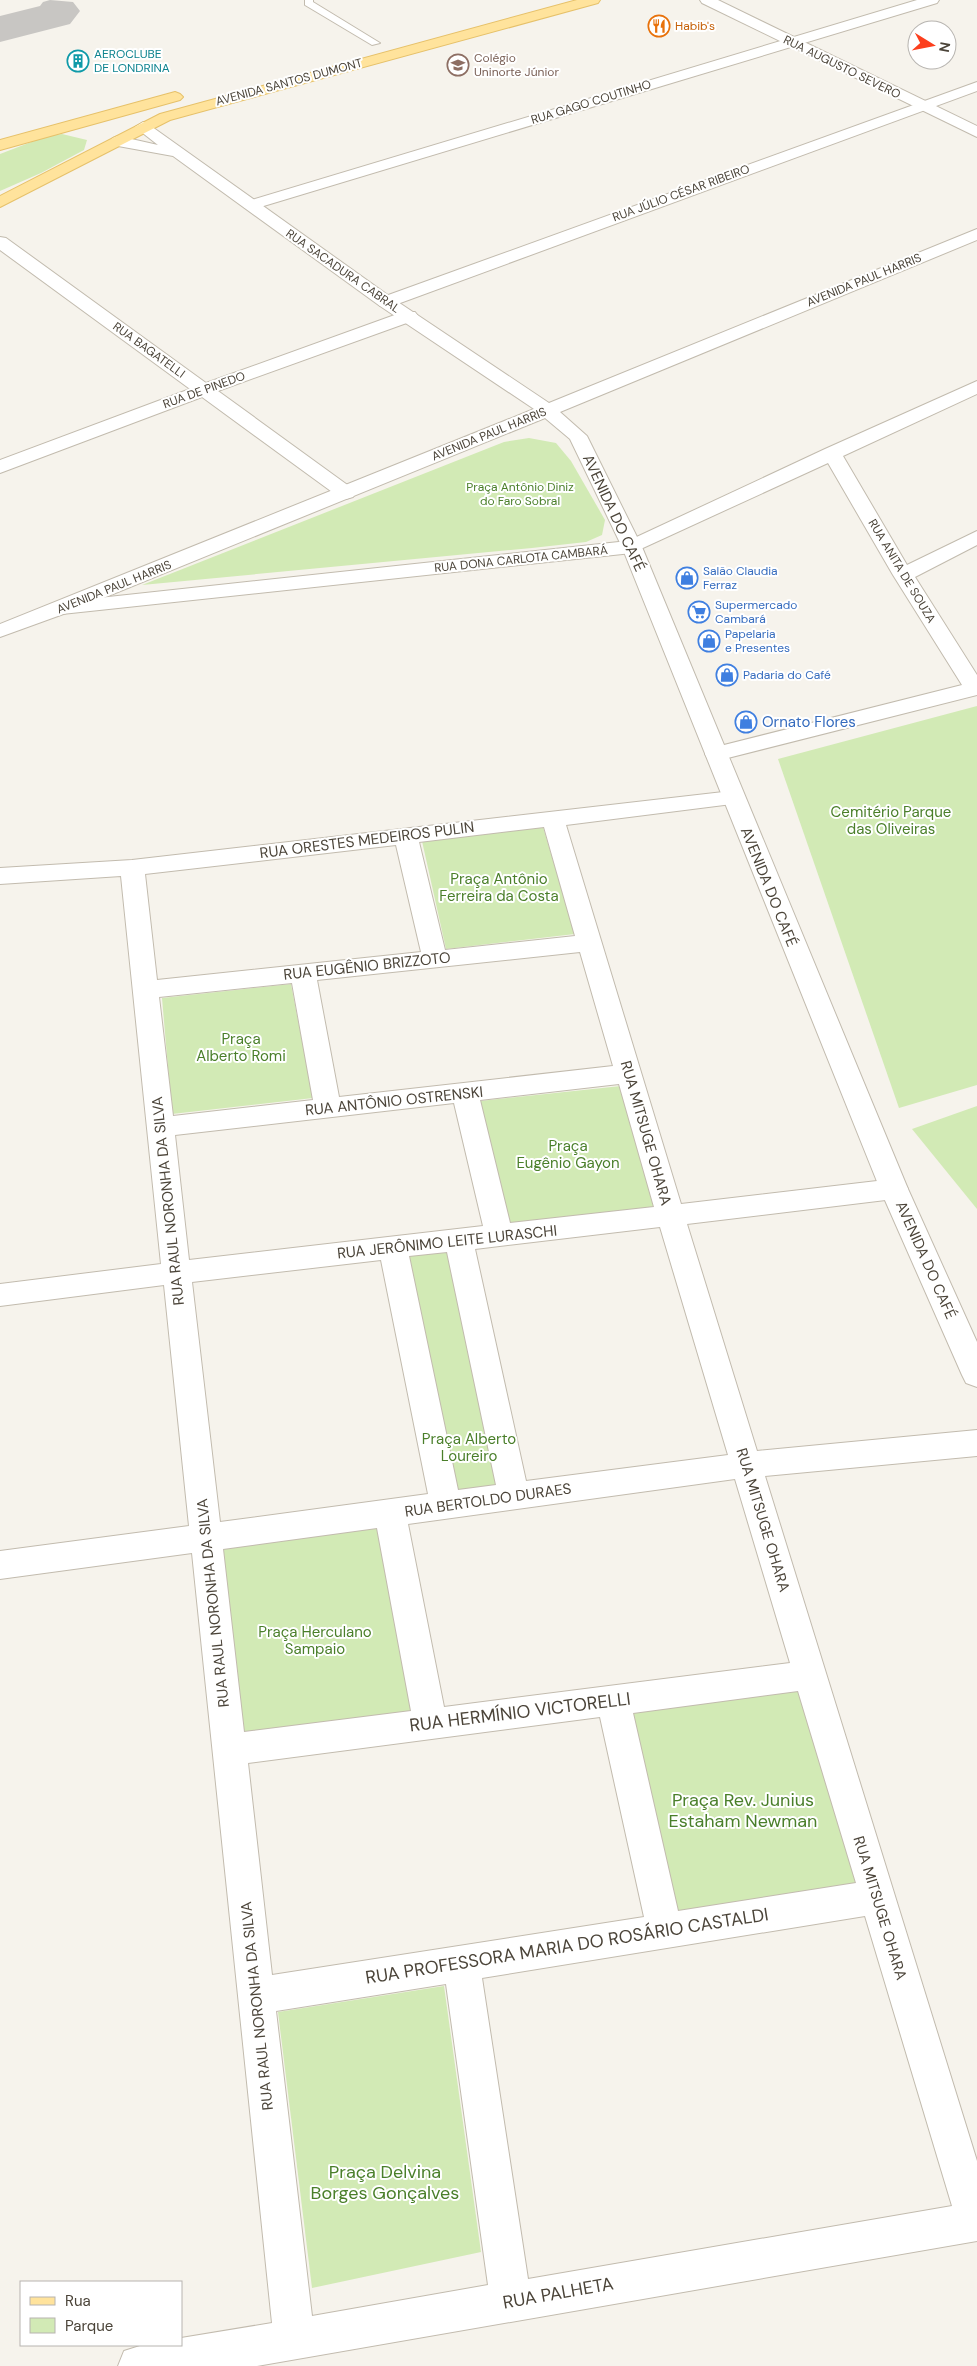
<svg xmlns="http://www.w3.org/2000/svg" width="977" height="2366" viewBox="0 0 977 2366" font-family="'DM Sans',sans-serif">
  <rect width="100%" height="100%" fill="#f6f3ec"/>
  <g fill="#d2eab5">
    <polygon points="62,134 87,140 84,150 41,173 0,191 0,154 47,136"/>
    <polygon points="529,438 556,443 571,461 605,520 602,535 586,542 532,548 142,585 504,442"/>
    <polygon points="977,706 977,1085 899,1108 778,759"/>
    <polygon points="543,827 575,934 446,949 422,841"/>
    <polygon points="291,984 313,1098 172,1114 162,998"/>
    <polygon points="621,1086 655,1209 509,1225 480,1101"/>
    <polygon points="977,1106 977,1209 912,1129"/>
    <polygon points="450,1251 500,1486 455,1494 405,1255"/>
    <polygon points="380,1528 415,1712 241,1738 219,1548"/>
    <polygon points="800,1690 858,1886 675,1911 630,1711"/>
    <polygon points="444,1986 481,2252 312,2288 278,2012"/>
  </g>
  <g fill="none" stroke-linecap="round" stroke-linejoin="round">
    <polygon fill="#c8c6c3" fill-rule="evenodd" points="50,0 73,2 80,11 70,24 0,42 0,16 40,6 43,2"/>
    <g stroke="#c2bbae" stroke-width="2">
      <polygon id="service" points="305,0 313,0 313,2 380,43 372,45 305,5"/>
    </g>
    <g stroke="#c2bbae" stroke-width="2">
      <g id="minor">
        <polygon points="917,0 939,0 937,3 257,208 245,208 243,205 245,202"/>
        <polygon points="977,82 977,91 392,306 380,306 377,302 380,298"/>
        <polygon points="0,237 6,238 206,383 403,312 415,312 418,316 415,320 218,391 353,489 356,493 353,497 346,499 339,497 202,397 0,473 0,460 190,389 0,250"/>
        <polygon points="977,381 977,394 843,456 907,565 977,531 977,545 915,577 977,675 977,695 716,761 708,759 705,754 708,749 962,685 893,575 828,463 632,553 62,614 55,612 52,608 55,604 62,602 628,541 825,449"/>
        <path d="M732,791l8,2 4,5 -4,5 -174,22 115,379 213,-25 10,3 4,7 -4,7 -10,3 -207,25 70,227 220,-21v26l-212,20 212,685v80l-720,125h-139l6,-15 19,-6h38v-7l91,-15 -80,-770 -192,26v-28l189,-25 -25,-241 -164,21v-22l161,-20 -40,-388 -121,8v-16l132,-8zM544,827l31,109 -130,14 -26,-108zM396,845l25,107 -264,28 -12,-106zM580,952l33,114 -274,31 -22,-117zM292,983l21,117 -140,16 -14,-119zM619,1084l35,123 -144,16 -30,-123zM454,1103l29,123 -294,34 -14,-125zM660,1227l68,228 -202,26 -51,-232zM447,1252l49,233 -38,5 -49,-234zM381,1260l47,234 -208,28 -28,-240zM735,1479l55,184 -346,44 -36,-183zM377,1528l34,183 -167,21 -21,-183zM798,1691l58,192 -178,28 -45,-198zM600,1717l44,200 -372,58 -24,-212zM865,1916l87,290 -424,73 -46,-301zM446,1984l42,301 -176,31 -36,-305z"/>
      </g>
    </g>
    <g stroke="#c2bbae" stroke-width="2">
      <g id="tertiary">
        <polygon points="700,0 718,0 977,126 977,137 702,3"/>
        <polygon points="143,122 148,124 392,298 549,403 977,229 977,240 560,412 587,436 642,547 908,1189 977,1342 977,1387 966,1383 962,1375 880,1189 622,547 570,439 545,418 69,612 0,637 0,624 534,409 380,306 173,156 118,146 113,144 110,141 113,138 118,136 158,145 135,127"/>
      </g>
    </g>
    <g stroke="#e6c16a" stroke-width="2">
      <g id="primary">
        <polygon points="577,0 600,0 598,3 170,120 0,207 0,196 160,114"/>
        <polygon points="175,92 180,94 183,97 180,100 0,150 0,140"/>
      </g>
    </g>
    <use href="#service" fill="#fff" fill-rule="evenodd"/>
    <use href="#minor" fill="#fff" fill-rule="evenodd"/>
    <use href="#tertiary" fill="#fff" fill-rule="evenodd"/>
    <use href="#primary" fill="#ffe39c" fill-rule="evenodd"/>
  </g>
  <defs>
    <g id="restaurant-ring" transform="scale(1.125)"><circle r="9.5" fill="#fff" stroke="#e8710a" stroke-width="1.5"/><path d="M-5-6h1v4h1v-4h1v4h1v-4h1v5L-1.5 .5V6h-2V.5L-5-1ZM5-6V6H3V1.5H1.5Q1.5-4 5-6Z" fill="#e8710a"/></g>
    <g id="building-ring" transform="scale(1.125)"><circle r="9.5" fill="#fff" stroke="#0f9aa8" stroke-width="1.5"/><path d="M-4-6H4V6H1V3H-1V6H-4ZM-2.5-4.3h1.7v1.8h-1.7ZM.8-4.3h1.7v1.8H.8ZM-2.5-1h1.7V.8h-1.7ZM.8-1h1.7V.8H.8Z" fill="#0f9aa8"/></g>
    <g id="school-ring" transform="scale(1.125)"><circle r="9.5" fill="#fff" stroke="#8d6e63" stroke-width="1.5"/><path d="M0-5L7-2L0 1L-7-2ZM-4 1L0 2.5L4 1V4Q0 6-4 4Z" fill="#8d6e63"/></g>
    <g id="shop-ring" transform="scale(1.125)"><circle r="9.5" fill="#fff" stroke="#3f7fe0" stroke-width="1.5"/><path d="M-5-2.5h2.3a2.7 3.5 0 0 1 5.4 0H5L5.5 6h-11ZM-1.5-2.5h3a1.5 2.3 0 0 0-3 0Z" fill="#3f7fe0"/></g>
    <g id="supermarket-ring" transform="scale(1.125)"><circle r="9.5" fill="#fff" stroke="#3f7fe0" stroke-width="1.5"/><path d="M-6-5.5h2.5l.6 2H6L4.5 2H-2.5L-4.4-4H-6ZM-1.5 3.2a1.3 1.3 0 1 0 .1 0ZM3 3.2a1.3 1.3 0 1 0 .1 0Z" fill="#3f7fe0"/></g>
  </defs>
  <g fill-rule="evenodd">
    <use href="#restaurant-ring" x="659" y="26"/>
    <use href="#building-ring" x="78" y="61"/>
    <use href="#school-ring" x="458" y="65"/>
    <use href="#shop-ring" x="687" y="578"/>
    <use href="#supermarket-ring" x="699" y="612"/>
    <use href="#shop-ring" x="709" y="641"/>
    <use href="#shop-ring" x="727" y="675"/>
    <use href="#shop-ring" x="746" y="722"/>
  </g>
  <g text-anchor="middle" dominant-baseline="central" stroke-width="4" stroke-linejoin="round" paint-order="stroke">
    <g font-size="12" fill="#c56008" stroke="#fff" text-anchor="start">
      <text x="675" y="26">Habib's</text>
    </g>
    <g font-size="12" fill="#0d838f" stroke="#fff" text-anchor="start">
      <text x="94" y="54">AEROCLUBE<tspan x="94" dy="14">DE LONDRINA</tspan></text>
    </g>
    <g font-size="12" fill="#785e54" stroke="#fff" text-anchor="start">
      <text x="474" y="58">Colégio<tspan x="474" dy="14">Uninorte Júnior</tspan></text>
    </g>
    <g font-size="12" fill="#4b4439" stroke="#fff">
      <text transform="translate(842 67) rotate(26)">RUA AUGUSTO SEVERO</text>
      <text transform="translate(289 82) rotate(-15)">AVENIDA SANTOS DUMONT</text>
      <text transform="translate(591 102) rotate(-17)">RUA GAGO COUTINHO</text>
      <text transform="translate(681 193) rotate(-20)">RUA JÚLIO CÉSAR RIBEIRO</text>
      <text transform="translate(343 271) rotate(35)">RUA SACADURA CABRAL</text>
      <text transform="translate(864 280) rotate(-22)">AVENIDA PAUL HARRIS</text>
      <text transform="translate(149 350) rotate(36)">RUA BAGATELLI</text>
      <text transform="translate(204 390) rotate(-20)">RUA DE PINEDO</text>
      <text transform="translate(489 434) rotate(-22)">AVENIDA PAUL HARRIS</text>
      <text transform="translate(521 559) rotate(-6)">RUA DONA CARLOTA CAMBARÁ</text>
      <text transform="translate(902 571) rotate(59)">RUA ANITA DE SOUZA</text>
      <text transform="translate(114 587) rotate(-22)">AVENIDA PAUL HARRIS</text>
    </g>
    <g font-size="12" fill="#4a7f2a" stroke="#fff">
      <text x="520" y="487">Praça Antônio Diniz<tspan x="520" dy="14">do Faro Sobral</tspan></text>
    </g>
    <g font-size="12" fill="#366cbe" stroke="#fff" text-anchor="start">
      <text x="703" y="571">Salão Claudia<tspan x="703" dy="14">Ferraz</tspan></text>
      <text x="715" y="605">Supermercado<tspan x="715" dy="14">Cambará</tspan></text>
      <text x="725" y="634">Papelaria<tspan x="725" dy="14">e Presentes</tspan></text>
      <text x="743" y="675">Padaria do Café</text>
    </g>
    <g font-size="15" fill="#4b4439" stroke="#fff">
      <text transform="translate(614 513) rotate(65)">AVENIDA DO CAFÉ</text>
      <text transform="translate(367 840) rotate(-7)">RUA ORESTES MEDEIROS PULIN</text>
      <text transform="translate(769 887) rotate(68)">AVENIDA DO CAFÉ</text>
      <text transform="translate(367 966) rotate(-6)">RUA EUGÊNIO BRIZZOTO</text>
      <text transform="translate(394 1101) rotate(-6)">RUA ANTÔNIO OSTRENSKI</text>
      <text transform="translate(646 1133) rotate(74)">RUA MITSUGE OHARA</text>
      <text transform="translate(168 1201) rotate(-96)">RUA RAUL NORONHA DA SILVA</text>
      <text transform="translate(447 1242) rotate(-6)">RUA JERÔNIMO LEITE LURASCHI</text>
      <text transform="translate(926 1260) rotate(66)">AVENIDA DO CAFÉ</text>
      <text transform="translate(488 1500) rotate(-8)">RUA BERTOLDO DURAES</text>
      <text transform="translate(763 1520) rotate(73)">RUA MITSUGE OHARA</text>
      <text transform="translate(213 1603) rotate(-96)">RUA RAUL NORONHA DA SILVA</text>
      <text transform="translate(880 1908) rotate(73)">RUA MITSUGE OHARA</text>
      <text transform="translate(257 2006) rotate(-96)">RUA RAUL NORONHA DA SILVA</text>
    </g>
    <g font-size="15" fill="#366cbe" stroke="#fff" text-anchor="start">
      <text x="762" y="722">Ornato Flores</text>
    </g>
    <g font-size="15" fill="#4a7f2a" stroke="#fff">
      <text x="891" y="812">Cemitério Parque<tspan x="891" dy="17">das Oliveiras</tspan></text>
      <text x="499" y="879">Praça Antônio<tspan x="499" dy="17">Ferreira da Costa</tspan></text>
      <text x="241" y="1039">Praça<tspan x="241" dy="17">Alberto Romi</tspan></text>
      <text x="568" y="1146">Praça<tspan x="568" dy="17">Eugênio Gayon</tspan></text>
      <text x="469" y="1439">Praça Alberto<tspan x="469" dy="17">Loureiro</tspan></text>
      <text x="315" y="1632">Praça Herculano<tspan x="315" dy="17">Sampaio</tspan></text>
    </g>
    <g font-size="18" fill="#4b4439" stroke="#fff">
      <text transform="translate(520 1712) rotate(-7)">RUA HERMÍNIO VICTORELLI</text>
      <text transform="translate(567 1946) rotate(-9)">RUA PROFESSORA MARIA DO ROSÁRIO CASTALDI</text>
      <text transform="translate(558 2293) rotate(-10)">RUA PALHETA</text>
    </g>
    <g font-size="18" fill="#4a7f2a" stroke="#fff">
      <text x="743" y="1800">Praça Rev. Junius<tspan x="743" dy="21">Estaham Newman</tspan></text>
      <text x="385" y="2172">Praça Delvina<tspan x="385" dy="21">Borges Gonçalves</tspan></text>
    </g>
  </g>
  <rect x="20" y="2281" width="162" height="65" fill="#ffffff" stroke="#b7b4b0"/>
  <rect x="30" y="2297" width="25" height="8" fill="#ffe39c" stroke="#b7b4b0"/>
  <text x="65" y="2306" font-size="15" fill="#4b4439">Rua</text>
  <rect x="30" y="2318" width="25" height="15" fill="#d2eab5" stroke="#b7b4b0"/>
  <text x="65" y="2331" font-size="15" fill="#4b4439">Parque</text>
  <g transform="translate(932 45) rotate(100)"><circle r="24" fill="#ffffff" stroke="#b7b4b0"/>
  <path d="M0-4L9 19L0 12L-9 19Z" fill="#fc3f1d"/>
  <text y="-8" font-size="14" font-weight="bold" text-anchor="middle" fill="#4b4439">N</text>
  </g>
</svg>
